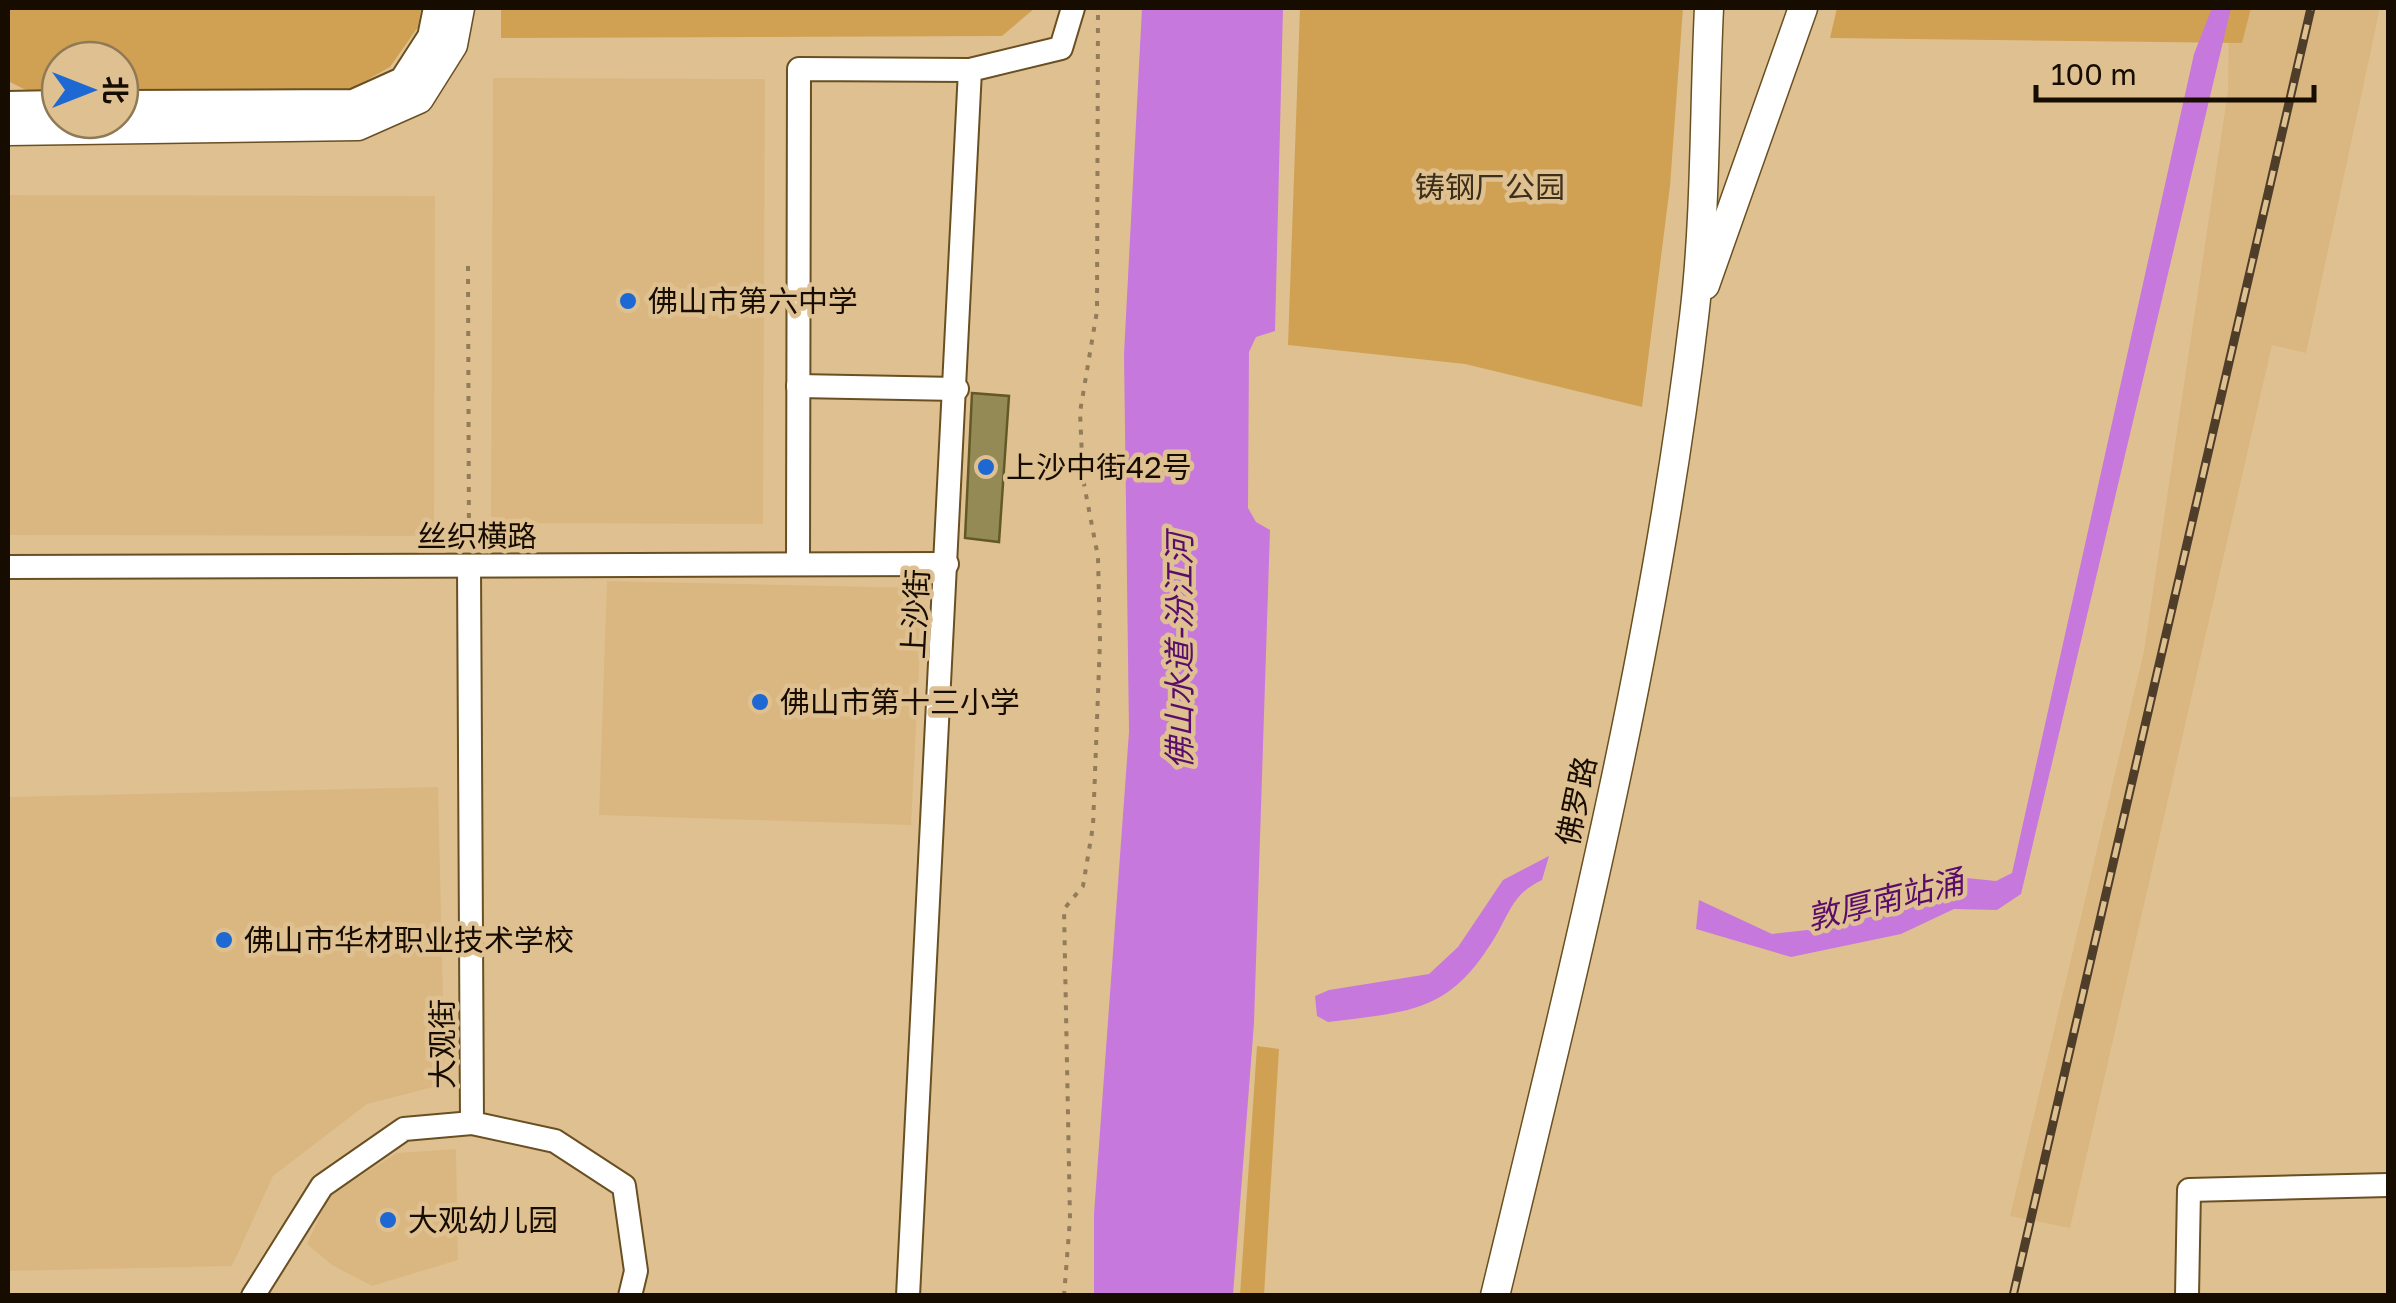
<svg xmlns="http://www.w3.org/2000/svg" width="2396" height="1303" viewBox="0 0 2396 1303" font-family="'Golos Text','Noto Sans SC',sans-serif">
  <rect width="100%" height="100%" fill="#dfc191"/>
  <g fill="#dab780">
    <polygon points="2229,8 2380,8 2306,353 2272,345 2070,1228 2010,1216 2144,651 2228,91"/>
    <polygon points="493,78 765,79 763,524 491,523"/>
    <polygon points="8,195 435,196 434,536 8,535"/>
    <polygon points="607,581 923,588 911,825 599,815"/>
    <polygon points="438,787 445,1084 367,1104 273,1176 232,1266 8,1271 8,797"/>
    <polygon points="456,1149 458,1260 372,1286 332,1265 307,1244 329,1196 397,1153"/>
  </g>
  <g fill="#d0a153">
    <polygon points="8,8 421,8 418,27 390,67 351,89 120,94 120,60 60,60 60,96 38,96 8,81"/>
    <polygon points="501,8 1035,8 1002,36 501,38"/>
    <polygon points="1300,8 1683,8 1670,186 1642,407 1465,364 1288,345"/>
    <polygon points="1837,8 2251,8 2242,43 1830,38"/>
    <polygon points="1257,1046 1279,1049 1264,1295 1240,1295"/>
  </g>
  <g fill="#c778dd">
    <polygon points="1142,8 1283,8 1275,331 1256,337 1249,352 1248,508 1256,522 1270,530 1254,1023 1233,1295 1094,1295 1094,1214 1129,732 1124,354"/>
    <polygon points="2212,8 2231,8 2021,894 1997,910 1954,909 1901,934 1791,957 1696,929 1699,900 1772,934 1834,927 1895,910 1957,877 1996,881 2012,873 2194,54"/>
    <path d="M1549,856l-7,24c-27,13 -30,27 -44,52 -47,81 -84,79 -170,90l-11,-6 -2,-20 14,-6 100,-16 29,-27 45,-67z"/>
  </g>
  <polygon fill="#948a56" stroke="#635926" stroke-width="2.5" points="972,393 1009,396 999,542 965,538"/>
  <g fill="none" stroke-linecap="round" stroke-linejoin="round">
    <g stroke="#694f21" stroke-width="26">
      <g id="minor">
        <polyline points="798,386 957,389"/>
        <polyline points="798,564 799,69 970,70"/>
        <polyline points="8,567 947,564"/>
        <polyline points="469,567 472,1123 555,1141 624,1186 636,1271 630,1296"/>
        <polyline points="253,1296 322,1186 404,1129 472,1123"/>
        <polyline points="908,1296 970,70 1061,48 1073,8"/>
        <polyline points="2187,1296 2189,1190 2388,1185"/>
      </g>
    </g>
    <g stroke="#694f21" stroke-width="31">
      <g id="major">
        <polyline points="8,131 358,126 419,99 453,45 460,8"/>
        <polyline points="1705,285 1803,8"/>
        <path d="M1495,1296c78,-323 160,-648 199,-979 12,-100 10,-208 15,-309"/>
      </g>
    </g>
    <g stroke="#694f21" stroke-width="36">
      <g id="highway">
        <polyline points="120,107 354,106 405,83 434,38 440,8"/>
        <polyline points="8,108 60,107"/>
      </g>
    </g>
    <g stroke="#927c59" stroke-width="4" stroke-dasharray="5 8" stroke-linecap="butt">
      <polyline points="468,266 469,547"/>
      <polyline points="1064,1296 1070,1219 1064,909 1083,886 1093,826 1100,641 1098,557 1083,479 1080,412 1097,311 1098,8"/>
    </g>
    <use href="#minor" stroke="#fff" stroke-width="22"/>
    <use href="#major" stroke="#fff" stroke-width="28"/>
    <use href="#highway" stroke="#fff" stroke-width="32"/>
    <g stroke="#4e3d28" stroke-width="9">
      <polyline id="rail" points="2013,1296 2311,8"/>
    </g>
    <use href="#rail" stroke="#dfc191" stroke-width="5" stroke-dasharray="15" stroke-linecap="butt"/>
  </g>
  <g fill="#1d68d3" stroke="#dfc191" stroke-width="4">
    <circle cx="628" cy="301" r="10"/>
    <circle cx="986" cy="467" r="10"/>
    <circle cx="760" cy="702" r="10"/>
    <circle cx="224" cy="940" r="10"/>
    <circle cx="388" cy="1220" r="10"/>
  </g>
  <g text-anchor="middle" dominant-baseline="central" stroke-width="9" stroke-linejoin="round" paint-order="stroke">
    <g font-size="30" fill="#3d301b" stroke="#dfc191">
      <text x="1490" y="187">铸钢厂公园</text>
    </g>
    <g font-size="30" fill="#170c00" stroke="#dfc191" text-anchor="start">
      <text x="648" y="301">佛山市第六中学</text>
      <text x="1006" y="467">上沙中街42号</text>
      <text x="780" y="702">佛山市第十三小学</text>
      <text x="244" y="940">佛山市华材职业技术学校</text>
      <text x="408" y="1220">大观幼儿园</text>
    </g>
    <g font-size="30" fill="#170c00" stroke="#dfc191">
      <text x="477" y="536">丝织横路</text>
      <text transform="translate(915 614) rotate(-87)">上沙街</text>
      <text transform="translate(1576 801) rotate(-78)">佛罗路</text>
      <text transform="translate(442 1044) rotate(-90)">大观街</text>
    </g>
    <g font-size="32" font-style="italic" fill="#590c6b" stroke="#dfc191">
      <text transform="translate(1179 651) rotate(-90)">佛山水道-汾江河</text>
      <text transform="translate(1885 899) rotate(-14)">敦厚南站涌</text>
    </g>
  </g>
  <rect width="2396" height="1303" fill="none" stroke="#170c00" stroke-width="20"/>
  <g transform="translate(90 90) rotate(90)"><circle r="48" fill="#dfc191" stroke="#8f7957" stroke-width="2.5"/>
  <path d="M0-8L18 38L0 25L-18 38Z" fill="#1d68d3"/>
  <text y="-15" font-size="28" font-weight="bold" text-anchor="middle" fill="#170c00">北</text>
  </g>
  <path d="M2036 85v15h278v-15" fill="none" stroke="#170c00" stroke-width="5"/>
  <text x="2051" y="85" font-size="30" fill="#170c00" stroke="#dfc191" stroke-width="8" paint-order="stroke">100 m</text>
</svg>
